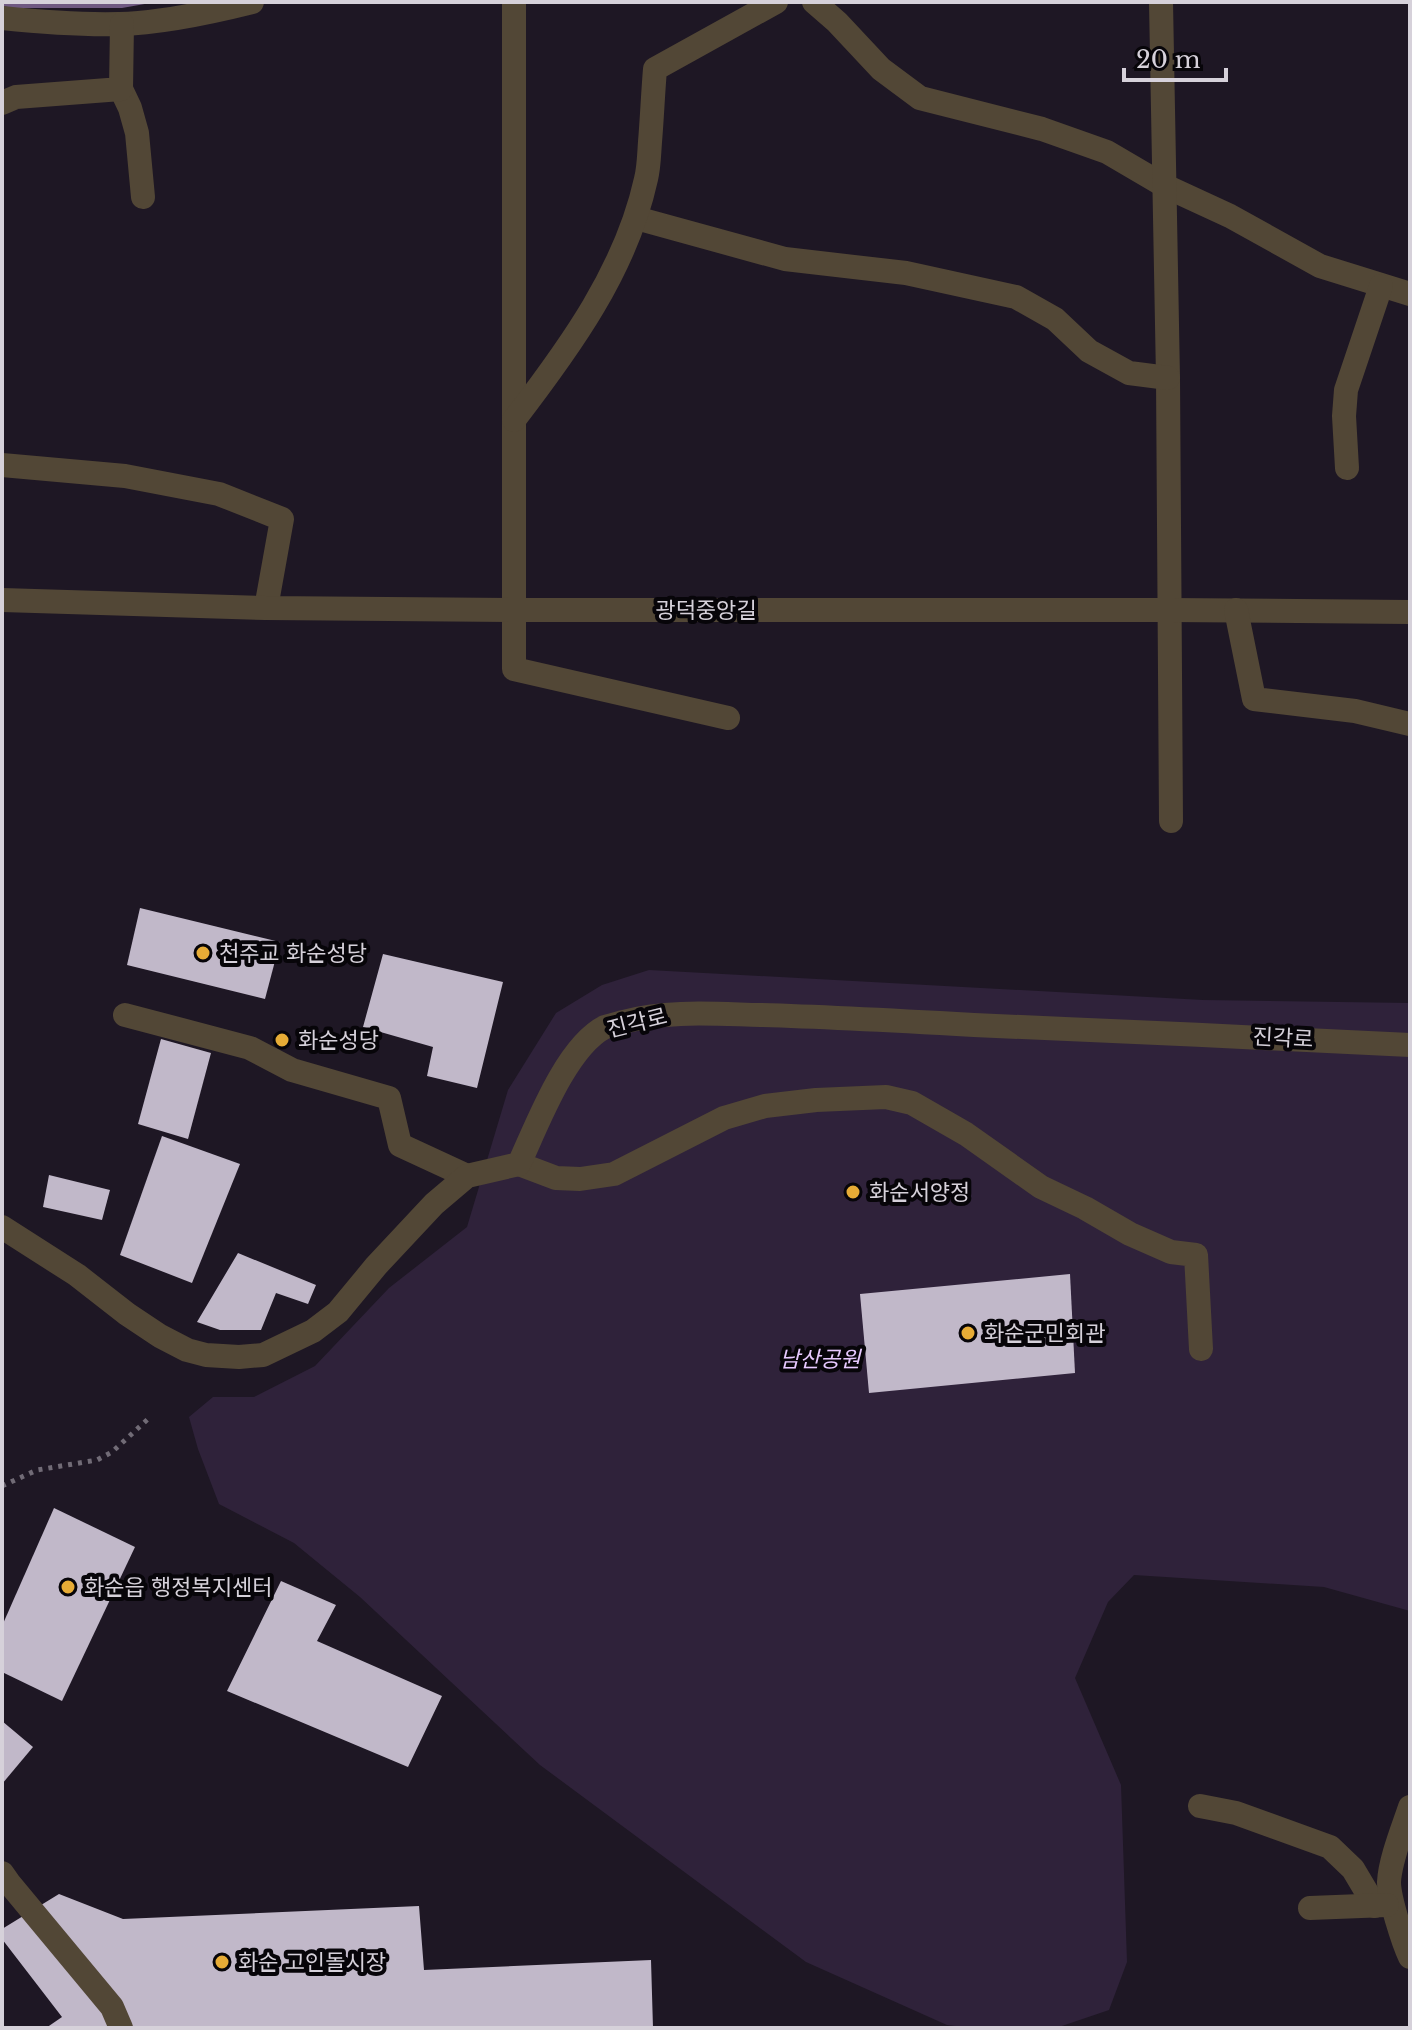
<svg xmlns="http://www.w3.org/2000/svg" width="1412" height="2030" viewBox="0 0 1412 2030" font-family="'Libre Baskerville','Noto Sans KR',serif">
  <rect width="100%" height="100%" fill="#1e1724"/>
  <polygon fill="#2f223a" points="649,970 1203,1000 1410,1003 1410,1611 1324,1587 1134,1575 1108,1602 1075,1678 1121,1785 1127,1962 1109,2010 1056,2028 972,2028 947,2025 806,1962 540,1765 360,1597 294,1543 219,1504 198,1449 189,1417 213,1397 254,1397 315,1366 389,1288 467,1227 508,1090 556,1013 602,985"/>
  <polygon fill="#705982" points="2,2 156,2 122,8 13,8 2,6"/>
  <g fill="#c1b8c9">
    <polygon points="140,908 280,942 265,999 127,965"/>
    <polygon points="383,954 503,982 477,1088 427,1076 433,1047 363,1027"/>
    <polygon points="161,1039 211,1053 188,1139 138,1124"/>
    <polygon points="162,1136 240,1164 192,1283 120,1255"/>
    <polygon points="49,1175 110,1190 102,1220 43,1207"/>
    <polygon points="238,1253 316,1285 308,1304 276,1293 261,1330 220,1330 197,1322"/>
    <polygon points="1070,1274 1075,1373 869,1393 860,1294"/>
    <polygon points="54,1508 135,1547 62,1701 2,1672 2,1626"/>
    <polygon points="281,1581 336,1605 317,1641 442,1696 408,1767 227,1691"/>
    <polygon points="2,1721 33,1747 2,1784"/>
    <polygon points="59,1894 123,1919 419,1906 424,1970 651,1960 653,2028 46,2028 62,2017 2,1939 2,1929"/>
  </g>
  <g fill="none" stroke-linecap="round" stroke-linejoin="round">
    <polyline stroke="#716b76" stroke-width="5" stroke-dasharray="4 6" stroke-linecap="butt" points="2,1486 37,1470 97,1460 112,1452 148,1419"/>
    <g stroke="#524736" stroke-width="24">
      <polyline points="514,2 514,669 728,718"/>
      <polyline points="814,2 837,22 881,69 920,98 1042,129 1107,152 1165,186 1230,216 1320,266 1410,294"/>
      <polyline points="1161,2 1168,378 1171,821"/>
      <path d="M2,18c39,4 78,7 117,6 41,-1 93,-12 133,-22"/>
      <polyline points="121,89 130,108 137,133 143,197"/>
      <polyline points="2,103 16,97 121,89 122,24"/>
      <polyline points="636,218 785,259 906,273 1016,297 1055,319 1089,351 1129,373 1168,378"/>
      <path d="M514,420c56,-73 112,-150 132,-241 3,-12 3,-24 4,-37 2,-24 3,-49 5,-73l121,-67"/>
      <polyline points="2,465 125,476 219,494 282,519 266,608"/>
      <polyline points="1347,468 1344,416 1346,390 1381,286"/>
      <polyline points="2,600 266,608 514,610 1169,610 1410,612"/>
      <polyline points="1236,610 1254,699 1355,711 1410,724"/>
      <polyline points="125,1015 250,1048 292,1070 389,1098 400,1145 467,1176"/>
      <polyline points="519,1164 556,1178 580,1179 614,1174 724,1118 765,1106 816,1100 886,1097 912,1103 966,1134 1041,1187 1085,1208 1130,1234 1171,1252 1196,1255 1201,1349"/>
      <path d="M2,1227l75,48 50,39 33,22 27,14 19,5 33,2 24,-2 50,-24 25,-19 38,-46 58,-62 33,-28 52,-12c18,-39 47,-117 86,-137 5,-2 12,-3 18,-5 45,-12 92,-8 138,-7 71,2 142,6 213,10 145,7 291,12 436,20"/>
      <polyline points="1200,1806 1236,1813 1330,1847 1353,1869 1375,1906"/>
      <path d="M1410,1807c-7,21 -20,53 -21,75 0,16 14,60 21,75"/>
      <polyline points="2,1873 9,1883 112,2007 121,2028"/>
      <polyline points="1310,1908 1387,1905"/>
    </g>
  </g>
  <g fill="#e7ac36" stroke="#070509" stroke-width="3">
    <circle cx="203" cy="953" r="8"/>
    <circle cx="282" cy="1040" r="8"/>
    <circle cx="853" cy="1192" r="8"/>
    <circle cx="968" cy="1333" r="8"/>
    <circle cx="68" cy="1587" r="8"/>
    <circle cx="222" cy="1962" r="8"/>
  </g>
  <g text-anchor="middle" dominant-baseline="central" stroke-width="8" stroke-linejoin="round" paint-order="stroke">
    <g font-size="22" fill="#d6d1da" stroke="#070509">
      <text x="706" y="610">광덕중앙길</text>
      <text transform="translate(637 1023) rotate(-14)">진각로</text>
      <text transform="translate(1283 1038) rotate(3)">진각로</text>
    </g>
    <g font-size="22" fill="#d6d1da" stroke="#070509" text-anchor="start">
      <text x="219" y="953">천주교 화순성당</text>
      <text x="298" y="1040">화순성당</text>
      <text x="869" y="1192">화순서양정</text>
      <text x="984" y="1333">화순군민회관</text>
      <text x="84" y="1587">화순읍 행정복지센터</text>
      <text x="238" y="1962">화순 고인돌시장</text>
    </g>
    <g font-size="22" font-style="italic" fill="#e7c9ff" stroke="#070509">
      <text x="820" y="1359">남산공원</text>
    </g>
  </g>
  <rect width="1412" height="2030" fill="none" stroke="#d6d1da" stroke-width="8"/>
  <path d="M1124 68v12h102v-12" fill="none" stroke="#d6d1da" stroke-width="4"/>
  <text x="1136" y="68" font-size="24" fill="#d6d1da" stroke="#070509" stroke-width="6" paint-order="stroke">20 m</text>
</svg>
